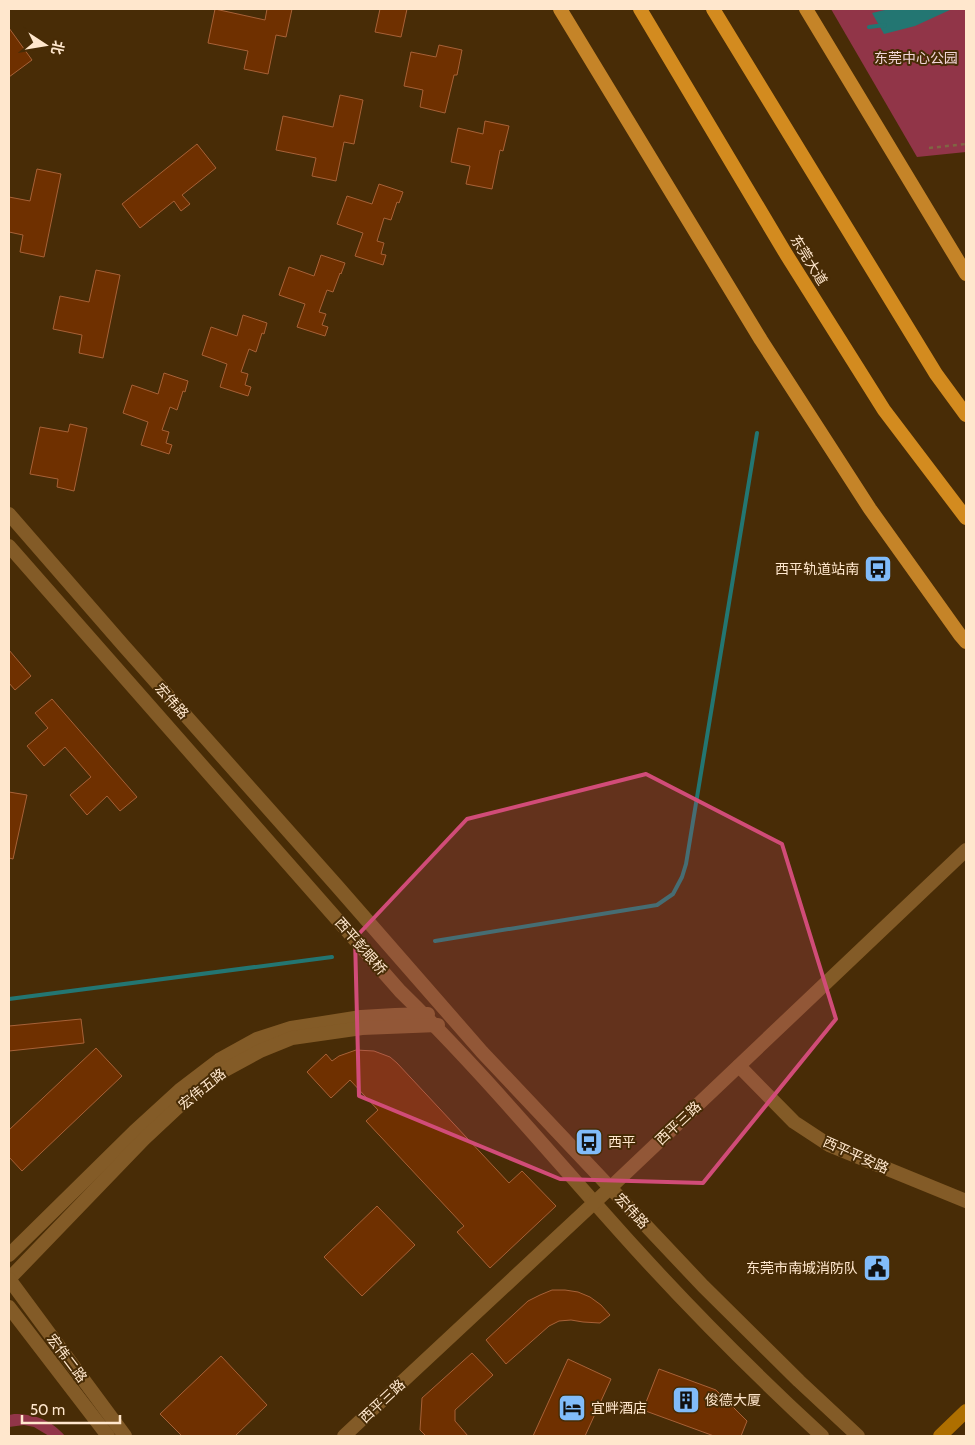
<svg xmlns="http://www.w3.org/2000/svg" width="975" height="1445" viewBox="0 0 975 1445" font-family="Cabin,'Noto Sans SC',sans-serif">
  <rect width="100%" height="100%" fill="#482c06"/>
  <g fill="#913548">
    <polygon points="831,9 966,9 966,152 917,157"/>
    <path d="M14,1414c21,0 37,6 51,22h-16l-15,-9 -10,-2 -15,2v-12z"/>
  </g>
  <polygon fill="#237672" points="889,9 952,9 915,26 884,34 872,13"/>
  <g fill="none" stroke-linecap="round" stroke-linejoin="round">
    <g stroke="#237672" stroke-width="4">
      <polyline points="869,27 885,25"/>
      <polyline points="435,941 657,905 673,894 682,877 686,864 757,433"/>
      <polyline points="9,999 332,957"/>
    </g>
  </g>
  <g fill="#6f3000" stroke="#a76137">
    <polygon points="215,9 265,20 267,9 292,9 286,37 276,35 268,74 244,69 248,51 208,43"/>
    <polygon points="380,9 407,9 401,37 375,32"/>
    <polygon points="9,28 32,60 9,77"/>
    <polygon points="439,45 462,50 457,75 454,75 445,113 420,107 423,90 404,86 411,52 436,57"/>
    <polygon points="340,95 363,100 354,144 344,142 336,181 312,176 316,158 276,150 283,116 333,127"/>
    <polygon points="485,121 509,126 503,151 500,150 492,189 466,184 470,166 451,162 458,128 483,134"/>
    <polygon points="197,144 216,168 182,195 190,204 181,211 174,201 140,228 122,204"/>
    <polygon points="37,169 61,174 44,257 20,252 23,235 9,232 9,197 30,201"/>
    <polygon points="379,184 403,192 399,203 397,202 391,220 384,218 377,241 384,243 381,254 386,255 383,265 355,256 363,233 337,224 347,196 372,204"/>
    <polygon points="321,255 345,263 341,274 340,273 333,292 327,290 319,312 326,314 322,325 328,327 325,336 297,327 305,304 279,295 289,267 314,276"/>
    <polygon points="96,270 120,275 103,358 79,353 82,335 53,329 60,296 89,302"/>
    <polygon points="243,315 267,323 264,334 262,333 256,352 249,349 241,372 248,374 245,385 251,387 248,396 220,387 227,364 202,355 211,327 237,336"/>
    <polygon points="164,373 188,381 185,392 183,391 177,410 170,407 162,430 169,432 166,443 172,445 169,454 141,445 148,422 123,413 132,385 158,394"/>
    <polygon points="70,424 87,428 74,491 57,487 58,479 30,474 40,427 68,432"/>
    <polygon points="9,650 31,676 15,690 9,683"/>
    <polygon points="52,699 137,797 120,811 107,796 87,815 70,795 91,777 65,747 44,766 27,746 48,728 35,713"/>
    <polygon points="9,792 27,795 13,859 9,858"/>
    <polygon points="81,1019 84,1043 9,1051 9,1026"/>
    <polygon points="96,1048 122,1076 22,1171 9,1157 9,1130"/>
    <polygon points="356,1050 374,1051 390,1057 397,1063 509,1183 522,1171 556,1206 490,1268 457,1232 464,1226 366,1121 378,1110 350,1080 331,1098 307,1072 326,1054 332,1061 339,1056"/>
    <polygon points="377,1206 415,1245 362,1296 324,1257"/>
    <polygon points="552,1290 565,1290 578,1292 590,1297 601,1305 610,1315 600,1323 583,1322 571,1320 559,1321 549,1326 506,1364 486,1340 528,1301 540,1295"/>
    <polygon points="472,1353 493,1375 455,1410 455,1421 468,1436 426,1436 420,1430 422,1398"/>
    <polygon points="221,1356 267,1405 235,1436 182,1436 160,1414"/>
    <polygon points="568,1359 611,1379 585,1436 533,1436"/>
    <polygon points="659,1369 716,1390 747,1421 741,1436 714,1436 643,1410"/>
  </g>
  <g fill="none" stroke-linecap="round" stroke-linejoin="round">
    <polyline stroke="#806543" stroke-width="2.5" stroke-dasharray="4 4" stroke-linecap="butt" points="929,148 966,144"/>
    <polyline stroke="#835b27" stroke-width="14" points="739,1066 794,1122 829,1145 966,1201"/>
    <g stroke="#835b27" stroke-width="14">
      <polyline points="9,514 123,645 337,886 482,1052 703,1286 799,1381 858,1436"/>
      <path d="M9,546l391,445c83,81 157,171 235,257 60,66 122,128 187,188"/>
      <polyline points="9,1255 134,1132 181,1089 219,1060 257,1039 291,1028 361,1017 395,1015 428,1014"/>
      <polyline points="9,1279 144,1139 190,1096 225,1070 260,1051 292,1038 362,1028 438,1025"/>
      <polyline points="9,1279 125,1436"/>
      <polyline points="9,1307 108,1436"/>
      <polyline points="344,1436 610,1188 966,850"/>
    </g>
    <polyline stroke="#ae6f00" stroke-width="14" points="940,1436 966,1411"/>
    <g stroke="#c58428" stroke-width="14">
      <polyline points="560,9 761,340 870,509 960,635 966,642"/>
      <polyline points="806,9 966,274"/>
    </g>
    <g stroke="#d38b1f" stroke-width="14">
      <polyline points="640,9 786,254 884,410 966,518"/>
      <polyline points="713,9 936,374 966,415"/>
    </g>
  </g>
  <path fill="#d14c78" fill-opacity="0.2" stroke="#d14c78" stroke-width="4" stroke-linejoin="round" d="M646,774l136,70 54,175 -133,164 -143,-4 -201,-83 -4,-158 112,-119z"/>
  <defs>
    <g id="bus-square" transform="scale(1.4375)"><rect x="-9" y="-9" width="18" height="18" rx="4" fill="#81bcfa" stroke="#482c06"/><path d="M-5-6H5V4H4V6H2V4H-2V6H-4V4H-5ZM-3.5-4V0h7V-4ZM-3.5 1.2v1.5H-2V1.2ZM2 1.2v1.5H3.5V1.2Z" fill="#111"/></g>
    <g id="civic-square" transform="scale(1.4375)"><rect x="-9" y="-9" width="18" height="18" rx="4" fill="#81bcfa" stroke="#482c06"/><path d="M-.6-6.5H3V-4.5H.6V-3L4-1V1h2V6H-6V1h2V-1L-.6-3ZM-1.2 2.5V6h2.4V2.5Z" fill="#111"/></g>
    <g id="building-square" transform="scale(1.4375)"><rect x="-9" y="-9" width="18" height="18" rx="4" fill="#81bcfa" stroke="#482c06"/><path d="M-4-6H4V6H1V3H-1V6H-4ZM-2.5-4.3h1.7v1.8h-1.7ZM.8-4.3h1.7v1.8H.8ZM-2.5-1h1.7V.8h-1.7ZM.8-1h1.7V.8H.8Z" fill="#111"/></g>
    <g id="hotel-square" transform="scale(1.4375)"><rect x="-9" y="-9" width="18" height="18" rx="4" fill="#81bcfa" stroke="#482c06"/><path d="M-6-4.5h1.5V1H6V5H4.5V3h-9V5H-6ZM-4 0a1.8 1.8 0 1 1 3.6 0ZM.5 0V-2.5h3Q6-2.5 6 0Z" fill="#111"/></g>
  </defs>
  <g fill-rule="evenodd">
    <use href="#bus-square" x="878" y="569"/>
    <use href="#bus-square" x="589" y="1142"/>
    <use href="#civic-square" x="877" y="1268"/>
    <use href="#building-square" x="686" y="1400"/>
    <use href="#hotel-square" x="572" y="1408"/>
  </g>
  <g text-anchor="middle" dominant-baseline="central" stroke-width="4" stroke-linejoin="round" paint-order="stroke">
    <g font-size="14" fill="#f1d5d8" stroke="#482c06">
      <text x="916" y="58">东莞中心公园</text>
    </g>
    <g font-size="14" fill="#ffe7cd" stroke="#482c06">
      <text transform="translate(809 260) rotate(58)">东莞大道</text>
      <text transform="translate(172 701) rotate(48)">宏伟路</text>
      <text transform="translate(361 946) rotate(49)">西平彭眼桥</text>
      <text transform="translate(202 1089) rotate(-39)">宏伟五路</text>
      <text transform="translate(678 1123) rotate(-43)">西平三路</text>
      <text transform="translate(856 1155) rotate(24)">西平平安路</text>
      <text transform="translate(632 1211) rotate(47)">宏伟路</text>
      <text transform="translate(67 1358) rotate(53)">宏伟二路</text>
      <text transform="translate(382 1401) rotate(-43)">西平三路</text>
    </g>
    <g font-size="14" fill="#ffe7cd" stroke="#482c06" text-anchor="start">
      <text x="859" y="569" text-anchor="end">西平轨道站南</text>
      <text x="608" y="1142">西平</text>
      <text x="858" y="1268" text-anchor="end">东莞市南城消防队</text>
      <text x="705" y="1400">俊德大厦</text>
      <text x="591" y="1408">宜畔酒店</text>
    </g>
  </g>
  <rect width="975" height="1445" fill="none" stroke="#ffe7cd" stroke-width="20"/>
  <g transform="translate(45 45) rotate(102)" stroke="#482c06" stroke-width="4" paint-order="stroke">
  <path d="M0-4L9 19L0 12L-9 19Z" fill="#ffe7cd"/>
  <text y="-8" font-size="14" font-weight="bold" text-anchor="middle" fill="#ffe7cd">北</text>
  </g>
  <path d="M22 1415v8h98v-8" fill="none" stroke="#ffe7cd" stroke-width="2.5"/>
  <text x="30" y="1415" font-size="15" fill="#ffe7cd" stroke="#482c06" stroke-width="4" paint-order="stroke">50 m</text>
</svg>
